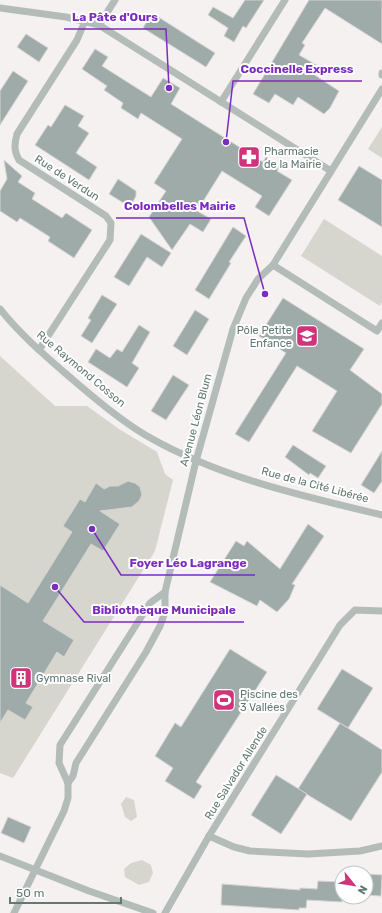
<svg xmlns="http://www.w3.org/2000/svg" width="382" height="913" viewBox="0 0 382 913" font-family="Rubik,sans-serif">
  <rect width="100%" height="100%" fill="#f4f1f0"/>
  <g fill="#d6d5ce">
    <polygon points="382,127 382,158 368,149"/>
    <polygon points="324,219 382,256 382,302 380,306 301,256"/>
    <polygon points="0,356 55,406 87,406 119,429 157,452 165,474 173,480 155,551 13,778 0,773"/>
    <polygon points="126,797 134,800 137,817 131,821 125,817 121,804"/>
    <polygon points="142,860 151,865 153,873 149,882 139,885 125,877 124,869 131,863"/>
  </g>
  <g fill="#9eaba8" stroke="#d5d3d3">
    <polygon points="245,0 264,0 246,28 243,26 234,42 224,36 228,28 208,15 213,7 233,18"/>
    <polygon points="309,0 382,0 382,44 325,8 302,43 305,45 299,55 318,66 313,74 339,91 330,108 324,114 298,97 293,105 275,94 269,103 253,94"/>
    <polygon points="152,13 215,53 206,67 143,28"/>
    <polygon points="26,34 48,48 39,62 17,47"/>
    <polygon points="95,49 108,57 102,66 151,97 163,78 170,82 180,88 171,104 263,162 266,157 280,166 277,171 292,180 269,216 255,207 262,196 222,171 197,211 211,219 203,232 190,224 172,250 149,217 166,191 154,183 182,139 141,113 138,119 121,108 123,103 104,90 107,86 82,69"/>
    <polygon points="13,71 28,81 0,125 0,91"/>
    <polygon points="65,105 84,116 78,126 89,133 76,153 97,167 89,180 35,145 48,125 51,127"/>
    <polygon points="4,160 22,176 18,182 35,193 32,199 62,218 66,213 92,230 74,258 48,241 50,237 20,218 17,222 0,211 0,191 7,179"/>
    <polygon points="359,166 382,180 382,227 338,200"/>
    <polygon points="118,179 136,191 136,196 130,207 109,194"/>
    <polygon points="233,227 246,236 229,262 231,263 209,299 195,290"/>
    <polygon points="141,234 171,253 162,267 147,257 129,286 114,277"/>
    <polygon points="102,295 117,304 92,343 81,336 91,320 88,318"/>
    <polygon points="283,298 364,349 350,370 382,394 382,404 351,453 312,431 337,391 297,366 249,442 235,434 286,353 259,336"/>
    <polygon points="195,310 209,319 187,355 173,346"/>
    <polygon points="139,325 150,332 132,363 139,368 127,387 88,362 96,349 110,358 117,349 122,352"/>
    <polygon points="173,375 189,385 166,420 151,411"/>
    <polygon points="293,445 326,466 318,478 310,473 309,475 285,457"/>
    <polygon points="382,451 382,481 374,493 361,485"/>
    <polygon points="128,481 135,483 140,487 142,495 139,501 132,507 100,511 120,524 103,551 91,544 43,621 74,640 64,657 57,652 26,703 33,707 25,720 8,710 0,723 0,585 28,603 72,532 63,526 80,499 85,502 96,483 104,489 110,486 118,486"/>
    <polygon points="308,524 324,536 292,584 295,585 289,599 277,612 260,600 257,606 210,582 236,541 244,546 247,541 280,569"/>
    <polygon points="230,649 267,672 196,782 202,786 194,799 165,781 173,768 155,756 175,723 181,727"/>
    <polygon points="342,669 373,688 348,728 317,709"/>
    <polygon points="340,723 382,750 382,772 351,821 298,789"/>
    <polygon points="276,775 307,794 281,834 251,815"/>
    <polygon points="8,817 31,827 24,843 1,833"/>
    <polygon points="367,874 382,875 381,896 366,895"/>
    <polygon points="318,881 342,882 342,902 307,900 306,908 299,908 299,910 221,905 222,884 300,890 300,888 317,889"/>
  </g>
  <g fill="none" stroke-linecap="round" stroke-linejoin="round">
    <g stroke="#b4bcba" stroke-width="7">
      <polyline points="0,8 66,17 99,25 331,171"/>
      <polyline points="99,25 115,0"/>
      <polyline points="382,73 382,75"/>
      <polyline points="221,102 285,0"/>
      <polyline points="273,265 377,331 382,323"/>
      <path d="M0,309c19,24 42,44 65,64 26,22 52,45 82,63 71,41 155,60 235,79"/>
      <path d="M39,350l71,-110 1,-17 -5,-7 -87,-56c-5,-9 -5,-15 -2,-26l60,-94 8,-19"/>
      <polyline points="68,783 73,776 76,763 146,652 160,626 165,612 165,592 196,461 233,329 246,298 258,279 273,265 382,89"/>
      <polyline points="209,836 234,847 250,851 308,854 360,851 382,846"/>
      <polyline points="0,856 89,891 153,913"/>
      <polyline points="14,913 64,811 68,798 68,783 59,763 60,745 150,603 165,592"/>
      <polyline points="165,913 209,836 340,625 355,610 382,611"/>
    </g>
  </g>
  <defs>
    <g id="pharmacy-square" transform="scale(1.15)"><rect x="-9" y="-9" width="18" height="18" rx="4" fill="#d03379" stroke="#fff"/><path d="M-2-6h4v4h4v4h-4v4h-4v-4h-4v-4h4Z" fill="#fff"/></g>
    <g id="school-square" transform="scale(1.15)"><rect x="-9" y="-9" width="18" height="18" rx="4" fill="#d03379" stroke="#fff"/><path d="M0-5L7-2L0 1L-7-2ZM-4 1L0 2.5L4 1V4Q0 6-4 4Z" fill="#fff"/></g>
    <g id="building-square" transform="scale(1.15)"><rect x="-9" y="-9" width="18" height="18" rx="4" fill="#d03379" stroke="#fff"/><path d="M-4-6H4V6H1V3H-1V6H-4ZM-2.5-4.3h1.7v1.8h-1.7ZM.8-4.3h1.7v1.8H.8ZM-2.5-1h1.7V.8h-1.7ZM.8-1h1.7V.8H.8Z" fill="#fff"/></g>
    <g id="stadium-square" transform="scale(1.15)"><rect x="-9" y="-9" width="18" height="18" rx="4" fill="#d03379" stroke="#fff"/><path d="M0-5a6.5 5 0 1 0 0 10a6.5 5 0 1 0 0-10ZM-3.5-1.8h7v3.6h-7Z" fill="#fff"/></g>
  </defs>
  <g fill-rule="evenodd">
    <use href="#pharmacy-square" x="249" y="157"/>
    <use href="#school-square" x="307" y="336"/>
    <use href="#building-square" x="21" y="678"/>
    <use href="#stadium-square" x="224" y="700"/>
  </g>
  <g text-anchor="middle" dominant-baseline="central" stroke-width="4" stroke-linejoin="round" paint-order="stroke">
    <g font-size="11" fill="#627973" stroke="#fff" text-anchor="start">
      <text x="264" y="151">Pharmacie<tspan x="264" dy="13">de la Mairie</tspan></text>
      <text x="292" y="330" text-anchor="end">Pôle Petite<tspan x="292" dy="13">Enfance</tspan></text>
      <text x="36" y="678">Gymnase Rival</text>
      <text x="240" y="694">Piscine des<tspan x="240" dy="13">3 Vallées</tspan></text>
    </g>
    <g font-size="11" fill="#627973" stroke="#fff">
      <text transform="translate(67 178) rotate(33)">Rue de Verdun</text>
      <text transform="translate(81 369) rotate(40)">Rue Raymond Cosson</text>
      <text transform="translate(196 420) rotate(-75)">Avenue Léon Blum</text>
      <text transform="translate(315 485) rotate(15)">Rue de la Cité Libérée</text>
      <text transform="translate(236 773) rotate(-58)">Rue Salvador Allende</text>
    </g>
  </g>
  <path fill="none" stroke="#7b2cbf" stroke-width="1.5" d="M169 88L166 29H64M226 142L233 81H362M265 294L244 218H116M92 529L121 575H255M55 587L84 622H244"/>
  <g fill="#7b2cbf" stroke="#fff" stroke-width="1.5">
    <circle cx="169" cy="88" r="4"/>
    <circle cx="226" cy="142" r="4"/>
    <circle cx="265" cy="294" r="4"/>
    <circle cx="92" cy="529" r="4"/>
    <circle cx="55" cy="587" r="4"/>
  </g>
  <g font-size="12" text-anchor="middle" font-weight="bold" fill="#7b2cbf" stroke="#fff" stroke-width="4" stroke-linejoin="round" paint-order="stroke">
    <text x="115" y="21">La Pâte d'Ours</text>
    <text x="297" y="73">Coccinelle Express</text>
    <text x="180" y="210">Colombelles Mairie</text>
    <text x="188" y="567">Foyer Léo Lagrange</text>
    <text x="164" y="614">Bibliothèque Municipale</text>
  </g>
  <g transform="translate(354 885) rotate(120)"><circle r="19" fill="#ffffff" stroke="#c0c9c7"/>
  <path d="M0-3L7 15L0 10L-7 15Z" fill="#d03379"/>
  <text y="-6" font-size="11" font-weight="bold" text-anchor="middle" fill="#627973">N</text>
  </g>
  <path d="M10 897v6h111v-6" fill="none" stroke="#627973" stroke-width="2"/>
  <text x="16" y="897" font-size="12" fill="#627973" stroke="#ffffff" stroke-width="3" paint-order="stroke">50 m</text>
</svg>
